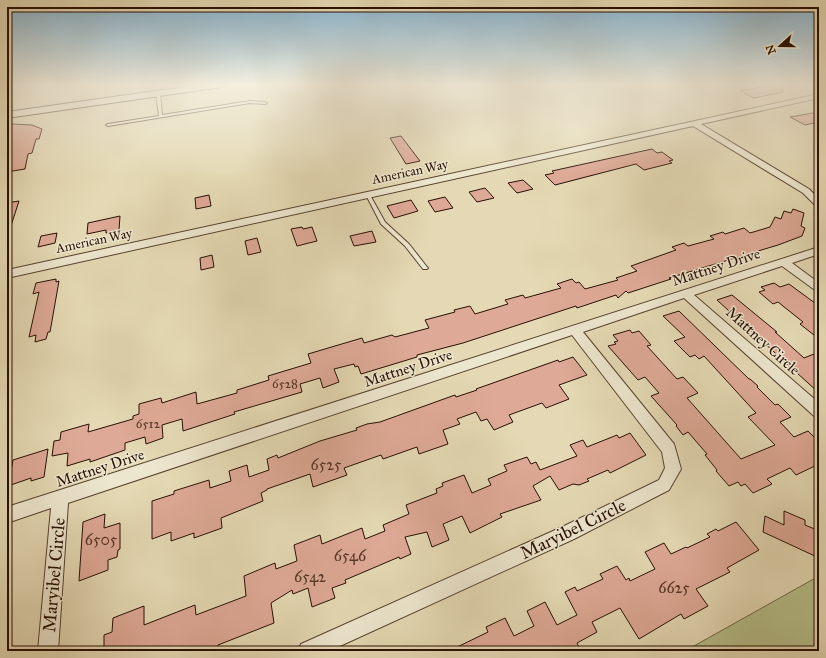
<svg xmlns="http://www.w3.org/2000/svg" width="826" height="658" viewBox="0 0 826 658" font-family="'IM FELL Great Primer',serif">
  <rect width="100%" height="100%" fill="#e4d9b4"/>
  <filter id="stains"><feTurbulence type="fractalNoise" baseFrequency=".005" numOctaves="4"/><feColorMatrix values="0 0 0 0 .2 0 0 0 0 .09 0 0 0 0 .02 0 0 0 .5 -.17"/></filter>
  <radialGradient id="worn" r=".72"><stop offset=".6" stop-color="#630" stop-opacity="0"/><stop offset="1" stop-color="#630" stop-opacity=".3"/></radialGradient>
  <polygon fill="#b6bf8b" stroke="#6f6747" points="819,576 819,651 685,651"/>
  <g fill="#dea996" stroke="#280f03">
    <polygon points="776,84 781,84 783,92 754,98 740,91"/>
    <polygon points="819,112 819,122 805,125 790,117"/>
    <polygon points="12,124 32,125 42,129 39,139 36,139 32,153 28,154 25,169 7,172 7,128"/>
    <polygon points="401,136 420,161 406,164 390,138"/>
    <polygon points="652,149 657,153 662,152 673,160 669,161 672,163 644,170 636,164 555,185 545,175 554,173 552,171"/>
    <polygon points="523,180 533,189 517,193 508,183"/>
    <polygon points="485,188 494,198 477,202 469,192"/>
    <polygon points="209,195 211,206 196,209 195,198"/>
    <polygon points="445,197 453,208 435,212 428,201"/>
    <polygon points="411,200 418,211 394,218 387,206"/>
    <polygon points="19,201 9,232 7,232 7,203"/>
    <polygon points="793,209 804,213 801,226 805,228 802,236 778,245 669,278 671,279 628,293 626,291 618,298 616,295 577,308 576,306 463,343 417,355 417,357 361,374 358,366 355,367 354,364 334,369 339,382 323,388 320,378 300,384 302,392 234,412 235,414 183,431 182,419 162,425 163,438 146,444 145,437 125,443 125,450 90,462 90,459 67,466 68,453 52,456 54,441 60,440 61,432 89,424 88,432 133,419 133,416 139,414 139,404 161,398 162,403 196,392 197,404 237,393 237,390 269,380 268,376 311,363 308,354 362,338 364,343 392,335 395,337 429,328 425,320 455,312 454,310 470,306 475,314 508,304 505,300 523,295 525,298 561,288 557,284 572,279 576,283 579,282 585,289 618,280 616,278 637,271 631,266 676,250 672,247 684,243 688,246 714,239 710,236 723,232 725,234 744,228 750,233 770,227 775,217 781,219 784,211 791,213"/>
    <polygon points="120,216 119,230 106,233 106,230 87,234 88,223"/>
    <polygon points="302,227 303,229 312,227 317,241 297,246 291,229"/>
    <polygon points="372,231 376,242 354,246 350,236"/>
    <polygon points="57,233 55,243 38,247 41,236"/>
    <polygon points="257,238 261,252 248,255 245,241"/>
    <polygon points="212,255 214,267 201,270 200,258"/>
    <polygon points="56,279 56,282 59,281 50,332 48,332 46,339 35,342 36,335 29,337 39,292 33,294 36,283"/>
    <polygon points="774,283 780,287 789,284 819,306 819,339 800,324 803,322 778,302 773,304 759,292 765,290 761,287"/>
    <polygon points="732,295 777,332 775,332 804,358 814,354 819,358 819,393 717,300"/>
    <polygon points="679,311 749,379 750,379 758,386 757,387 775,405 778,404 791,417 780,422 794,437 808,431 819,442 819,464 796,475 790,468 767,479 772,484 753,493 745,484 741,486 738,482 729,486 716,471 717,470 705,455 707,454 688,432 683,435 676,426 677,425 651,396 659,393 645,377 638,380 608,346 616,344 614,342 618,341 613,335 630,330 632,333 639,331 651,345 647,346 677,379 683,377 698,393 687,398 741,459 775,445 748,417 756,413 704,356 699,359 695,355 690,357 674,341 685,337 663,316"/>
    <polygon points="573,357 587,375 559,385 569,399 546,408 542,403 509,415 513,422 494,430 487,419 481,421 476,412 457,419 460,424 443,430 448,444 419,454 417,447 383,459 381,455 344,468 347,475 313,487 310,474 267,489 267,490 261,493 263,501 221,518 222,528 194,538 194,533 171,541 171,532 152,539 152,501 174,494 174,491 209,480 210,488 231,481 229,471 247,465 249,477 269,470 267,459 277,455 278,458 320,441 357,430 356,428 367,424 380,422 455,395 456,397 477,390 476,389 558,360 559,362"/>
    <polygon points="630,433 646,455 610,473 608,470 587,479 589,481 579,485 573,484 559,490 550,476 533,486 541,500 500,514 502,517 470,533 462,516 443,524 449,540 432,547 427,532 405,537 411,554 400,559 399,557 345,580 346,583 332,588 335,598 312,607 308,588 293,594 292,590 271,603 274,623 218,645 219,651 104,651 104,635 112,632 113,618 144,606 144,625 195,605 196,615 246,596 244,576 275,563 276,569 297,561 294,545 320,535 322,544 362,528 365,539 385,531 383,525 409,514 406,505 437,493 436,489 443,486 442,483 464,475 472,493 491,485 488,479 507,471 504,465 527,457 531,464 536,462 540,470 577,456 570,445 583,440 587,447 617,435 619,438"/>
    <polygon points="48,449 44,477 31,481 31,478 8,486 13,460"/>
    <polygon points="784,511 805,520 805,525 817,530 817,557 763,532 765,516 784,525"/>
    <polygon points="105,514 104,528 120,523 120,549 118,550 117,557 108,560 108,570 79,581 83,522"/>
    <polygon points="736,522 759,550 727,568 730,572 696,589 708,606 684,619 681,614 639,639 620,608 592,622 597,632 577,643 581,651 449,651 488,632 486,627 505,618 514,636 534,626 527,611 545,602 557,625 577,615 565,592 575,587 577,591 603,579 600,574 617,566 626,580 629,578 630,581 655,569 645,552 664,543 671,554 686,547 687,548 710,537 707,534 716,529 718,531"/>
  </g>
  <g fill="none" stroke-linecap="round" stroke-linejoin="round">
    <g stroke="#57422f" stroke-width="2">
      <g id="lane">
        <polygon points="158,92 160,93 162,115 250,101 265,102 267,103 265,104 250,103 108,126 106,125 108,124 159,116 156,93"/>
        <polygon points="366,194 370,194 370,195 385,222 409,244 427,267 428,268 427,269 423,269 405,246 381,224 366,195"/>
      </g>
    </g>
    <g stroke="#57422f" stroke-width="2">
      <g id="street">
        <polygon points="356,84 369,84 358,87 355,85"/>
        <polygon points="819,94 819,98 701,124 809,189 819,199 819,207 816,206 803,193 693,126 7,278 7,270"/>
        <polygon points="819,247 819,254 792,263 819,283 819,293 782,266 694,295 819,403 819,418 814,416 684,298 583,332 674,444 681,469 669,490 574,539 329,651 298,651 301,644 562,527 659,480 665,468 662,452 572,335 68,503 58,651 38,651 51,508 7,523 7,507"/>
      </g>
    </g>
    <g stroke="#280f03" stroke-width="2">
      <polygon id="secondary" points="205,84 227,84 222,87 7,118 7,112"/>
    </g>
    <use href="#lane" fill="#ede6ce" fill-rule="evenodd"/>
    <use href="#street" fill="#ede6ce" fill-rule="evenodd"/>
    <use href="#secondary" fill="#ede6ce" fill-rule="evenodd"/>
  </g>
  <linearGradient id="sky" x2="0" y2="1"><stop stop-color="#87b6d3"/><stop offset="0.48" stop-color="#f3eedd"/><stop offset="1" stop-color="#f3eedd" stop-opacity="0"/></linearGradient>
  <rect width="826" height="176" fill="url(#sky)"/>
  <g text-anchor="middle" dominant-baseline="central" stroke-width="3" stroke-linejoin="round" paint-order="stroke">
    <g font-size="13" fill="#280f03" stroke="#ede6ce">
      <text transform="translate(410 172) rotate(-12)">American Way</text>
      <text transform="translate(94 241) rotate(-12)">American Way</text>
    </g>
    <g font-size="13" fill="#563628">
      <text x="285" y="384">6528</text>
      <text x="148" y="424">6512</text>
    </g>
    <g font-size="15" fill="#280f03" stroke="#ede6ce">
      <text transform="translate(716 267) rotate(-18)">Mattney Drive</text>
      <text transform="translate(763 341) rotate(42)">Mattney Circle</text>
      <text transform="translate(408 368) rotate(-18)">Mattney Drive</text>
      <text transform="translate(100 468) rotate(-18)">Mattney Drive</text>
    </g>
    <g font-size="16" fill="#563628">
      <text x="326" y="464">6525</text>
      <text x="101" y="539">6505</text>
      <text x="350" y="555">6546</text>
      <text x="310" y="576">6542</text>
      <text x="674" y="587">6625</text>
    </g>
    <g font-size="18" fill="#280f03" stroke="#ede6ce">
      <text transform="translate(573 529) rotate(-26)">Maryibel Circle</text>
      <text transform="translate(54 575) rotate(-85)">Maryibel Circle</text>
    </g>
  </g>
  <rect width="826" height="658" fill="none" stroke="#e4d9b4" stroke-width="24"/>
  <rect x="8" y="8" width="810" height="642" fill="none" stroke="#280f03" stroke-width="2"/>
  <rect x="12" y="12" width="802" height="634" fill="none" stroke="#280f03"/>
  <g transform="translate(780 46) rotate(249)" stroke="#ede6ce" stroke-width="3" paint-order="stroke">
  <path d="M0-3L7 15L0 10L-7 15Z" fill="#280f03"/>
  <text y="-6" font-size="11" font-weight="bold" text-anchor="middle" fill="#280f03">N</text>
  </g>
  <rect width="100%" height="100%" filter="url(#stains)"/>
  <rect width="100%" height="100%" fill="url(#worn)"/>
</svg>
